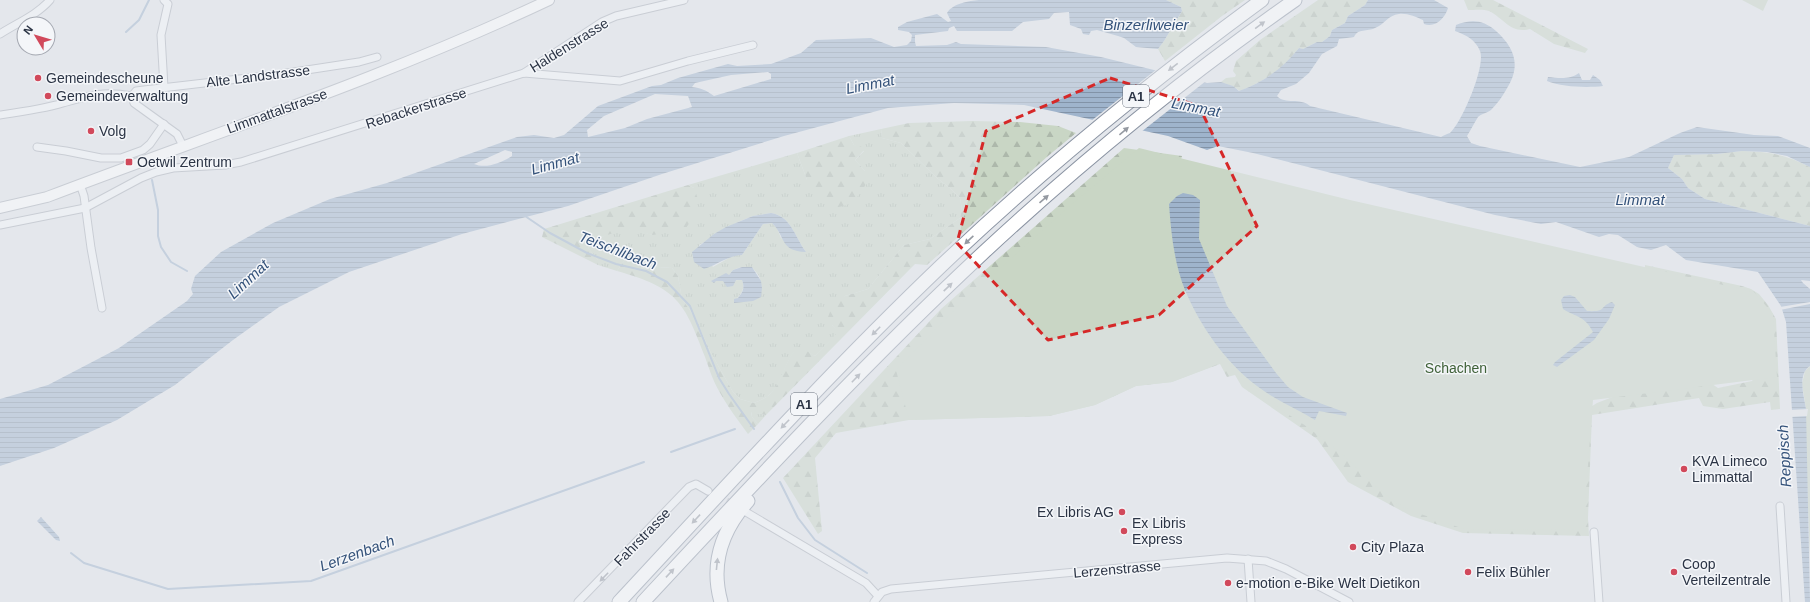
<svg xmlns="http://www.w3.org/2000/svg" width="1810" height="602" viewBox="0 0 1810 602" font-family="Arial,sans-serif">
  <defs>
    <pattern id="grass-tufts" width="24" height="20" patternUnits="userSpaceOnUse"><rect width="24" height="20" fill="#c9d6c5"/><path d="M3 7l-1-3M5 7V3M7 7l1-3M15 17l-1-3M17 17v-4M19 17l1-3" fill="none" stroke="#adb8ab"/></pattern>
    <pattern id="forest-firs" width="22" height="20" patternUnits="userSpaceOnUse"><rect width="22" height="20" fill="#c9d6c5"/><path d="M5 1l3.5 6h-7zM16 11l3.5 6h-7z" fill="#adb8ab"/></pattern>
    <pattern id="water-rules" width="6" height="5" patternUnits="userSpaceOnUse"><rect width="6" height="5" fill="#9fb4cc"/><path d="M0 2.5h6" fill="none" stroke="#8293a7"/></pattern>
  </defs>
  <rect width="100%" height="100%" fill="#e4e7ec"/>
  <g fill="url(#grass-tufts)" fill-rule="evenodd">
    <path d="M881,129l1,9 19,5 36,35 14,11 9,9 2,12 -2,8 -30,21 -26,6 -36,44 -23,7 -13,29 7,7 -24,24 -16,-9c-15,12 -15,36 -31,49 -4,3 -10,5 -14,7l-14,-4 -7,-7 -22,-39 -17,-37 -12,-17 -4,-23 -6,-8 -14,-1 -22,-10 -12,4 -7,10 -19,-6v-5l-10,-12c7,-9 28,-20 40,-19 8,1 17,4 25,6l41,-47 -6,-3 109,-32 10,27 58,-9 -10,-11 9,-9 -10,-6 -5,-9zM771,213c20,3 24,24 35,39l-25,-14 -4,-10 -5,-5 -9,1 -21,31h-8l-21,12 -14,-22 11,-6 4,-5 24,-12 15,-6zM741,267h11l7,9 3,12 -19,13 -9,1c6,-7 12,-12 8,-22l-26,1 13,-6 4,-5z"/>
    <polygon points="751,411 766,415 758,424 752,417"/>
  </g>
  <g fill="url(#forest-firs)">
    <polygon points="1166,0 1245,0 1222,16 1165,61 1158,49 1164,41 1182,11 1181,7"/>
    <path d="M1318,0h50l-3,5 -17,11 -3,7 -13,7 -2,6 -8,6h-5l-14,7 -4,-1c-18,23 -33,32 -59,43l-8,-5 -11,-4 5,-4 9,-1 1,-2 -3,-4 3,-10 24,-21z"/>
    <path d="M1464,0h29l95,49 -3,4 -31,-9 -24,-15c-20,5 -25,-10 -41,-18 -5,-2 -15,-1 -21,-1z"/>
    <path d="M972,121l48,1 38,4 18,7 -28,23 -121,109 -12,-1 -149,151 -15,-3 1,5 6,7 -10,10c-10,-14 -21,-28 -29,-43 -6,-10 -10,-23 -14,-34 -21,-56 -28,-69 -88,-86l7,-10 12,-4 22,10 14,1 6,8 4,23 12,17 17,37 22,39 7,7 14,4c4,-2 10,-4 14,-7 15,-13 16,-37 31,-50l16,10 23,-24 -6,-7 -6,-3 4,-10 15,-16 23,-7 36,-44 26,-6 30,-21 2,-8 -2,-12 -9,-9 -14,-11 -36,-35 -19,-5 -1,-9 28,-6z"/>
    <path d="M849,136l5,9 12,3 -11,12 10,11 2,12c-12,17 -15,24 -38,25l-22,-28 -10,-27z"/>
    <polygon points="1124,148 1182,156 1169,204 1562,425 1597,403 1633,389 1702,377 1718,388 1752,381 1764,359 1645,302 1645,265 1742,286 1751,289 1759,294 1768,305 1776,319 1780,409 1771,410 1770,402 1723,409 1703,406 1699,398 1592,415 1588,518 1589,536 1463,533 1411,516 1348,482 1317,439 1242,387 1235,375 1227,377 1220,364 1172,382 1136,386 1095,405 1049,416 909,420 836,433 815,458 822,531 818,534 783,478 941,309"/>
    <path d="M1742,151c29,1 41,3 68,16v59l-105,-27 -17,-11 -6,-9 -14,-11 6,-13 43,-1z"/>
    <polygon points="688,185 694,188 698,199 694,216 686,228 653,235 626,229 604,236 592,242 588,248 598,260 598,265 542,237 544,229"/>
  </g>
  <g fill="#c9d6c5">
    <polygon points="1742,0 1768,0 1763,11"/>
    <polygon points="1139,148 1350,200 1754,292 1773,314 1777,377 1593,400 1583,529 1467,530 1409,510 1395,502 1380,490 1340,452 1306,426 1280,409 1226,361 1172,382 1136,386 1095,405 1049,416 909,420 896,370 960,304 1077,200"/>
    <polygon points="1810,366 1810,556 1805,434 1806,409 1802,384 1805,371"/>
  </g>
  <g fill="url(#water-rules)" fill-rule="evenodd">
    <path d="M979,0h187l15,7 1,4 -18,30 -6,8 -22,-2 -12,-9 -6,-2 -21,-6 -6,1 -2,4 -6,-1 -2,-5 -11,-4 -1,-13 -15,1 -5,6 -26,3 -11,9h-55l-3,-5 -5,2 -1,3 -33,4v7l1,4 31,-1 9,-3 5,2 85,3 55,10 106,26 14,-1 12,4 6,5c25,-9 44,-23 60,-43l4,1 14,-7h5l8,-6 2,-6 13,-7 3,-7 17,-11 3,-5h66l14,8c-3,10 -12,20 -24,16l-1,-4c-7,-3 -16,-7 -24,-6 -11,1 -15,11 -24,14 -8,4 -17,0 -21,9l-15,2 -2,7 -15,8 -13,19 -13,11 -15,6 -4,6c8,9 23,1 33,10l131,31c3,-2 6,-3 9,-4 12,-11 36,-67 30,-82 -5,-12 -14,-16 -25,-20l1,-6c16,-6 27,-5 40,6 20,18 25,36 10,59 -4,7 -9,14 -15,20 -4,3 -10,4 -13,7 -4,6 -7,13 -11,19l4,7 9,3 100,21 49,-10 51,-24 17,-6 57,8 24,1 32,12v19l-23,-11 -20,-4 -25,-1 -25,3 -43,1 -6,13 14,11 6,9 17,11 105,27v55l-9,-1 2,3 7,6v77c-13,8 -6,30 -4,43l4,193h-5l-19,-280 -5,-16 -23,-34 -72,-12 -20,-15 -15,5 -14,-3 -19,-12 -9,-1 -10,3 -43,-15 -15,2 -46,-9 -242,-62 -35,-7 -11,4 -39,-14 -144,-31 -70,-2 -66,5 -104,28 -122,38 -94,32 -106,28 -113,38 -70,35 -46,33 -58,45 -58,35 -63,28 -54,18v-67l48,-14 71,-37 68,-47 6,-7 -2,-5 4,-13 26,-24 52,-29 57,-24 57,-16 130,-46 17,-2 20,3 10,-3 34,-29 54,-20 9,-1 17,-7 50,-14 9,2 34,-2 30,-11 15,-13 55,-2 23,9 13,-2 4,-4 1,-6 -3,-3 -11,-2v-3l9,-5 30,-8 11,8 3,-1 -4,-8c6,-10 22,-12 32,-13zM768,72l3,2v5l-57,17c-8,-6 -13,-8 -22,-9l3,-4 36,-8zM655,94l33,2 4,11 -45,12 -22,9 -37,9 -1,-7 17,-14zM505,150l7,2v4c-11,7 -26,13 -38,8z"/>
    <path d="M1579,73l3,7h8l3,-5 7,5 3,6c-16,2 -41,1 -56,-5l1,-4c10,1 22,3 31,-4z"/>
    <path d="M1183,193l10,2 7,5 -1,39 28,67 49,67 12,14 15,10 44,16 -1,3 -27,-5 -4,9c-19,-12 -40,-20 -58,-34 -31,-23 -57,-60 -72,-96 -11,-27 -14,-58 -16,-86l8,-8z"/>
    <path d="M771,213c20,3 24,24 35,39 -27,-1 -20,-16 -34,-29l-9,1 -21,31c-13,0 -25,10 -38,14l-10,-7 -2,-10 22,-18 12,-7 27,-11z"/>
    <path d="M742,267h10l9,14 1,7 -1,9 -8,4 -19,2v-4l4,-1c5,-6 7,-10 4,-18h-6l-3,6 -6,1 -4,-6h-7l-2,2 -3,-2 15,-8 3,2 4,-5z"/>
    <path d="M1570,295l5,2 12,14c21,1 11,-4 25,-9l3,3 -6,14 -15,21 -37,27 -4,-2 2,-3 38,-30c-8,-16 -17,-15 -30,-23l-2,-9 3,-4z"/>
    <polygon points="41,517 59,537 60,541 56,540 37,521"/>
  </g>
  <g fill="#e4e7ec">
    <polygon points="1157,69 1206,81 1141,132 1091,121"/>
    <polygon points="1810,302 1810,304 1780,310 1780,307"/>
    <polygon points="1808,409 1807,416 1790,417 1789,410"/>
  </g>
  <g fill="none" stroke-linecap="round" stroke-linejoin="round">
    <g stroke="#9fb4cc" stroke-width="2">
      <polyline points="126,32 139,20 149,0"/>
      <polyline points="152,180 158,210 158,236 161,247 171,262 187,271"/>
      <polyline points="525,216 550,233 587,253 616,264 646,271 667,282 690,306 719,378 729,394 754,429"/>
      <polyline points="671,452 735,429"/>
      <polyline points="780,482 798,518 815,540 867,573"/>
      <polyline points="71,553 84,563 168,589 311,581 644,462"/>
    </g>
    <polyline stroke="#bfc3cb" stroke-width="7" stroke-dasharray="7 3.5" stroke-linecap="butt" points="708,491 736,506"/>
    <g stroke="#a9aeb7" stroke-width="9">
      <g id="street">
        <polyline points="164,0 168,4 161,35 164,87"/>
        <path d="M0,34c17,-11 37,-19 50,-34"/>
        <polyline points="524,73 602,22 616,16 684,0"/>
        <polyline points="132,96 136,91 144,90 274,75 359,62 377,57"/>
        <polyline points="132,96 134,103 177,134 183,146"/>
        <path d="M0,115c21,-3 43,-6 63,-12 28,-8 40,-12 69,-7"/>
        <polyline points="37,147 66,151 101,158 121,158 143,150 150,144 164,124"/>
        <polyline points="80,184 84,196 91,248 102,308"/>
        <polyline points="0,225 85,208 141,178 156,172 173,168 225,165 241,162 524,73 620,81 688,61 753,45"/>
        <polyline points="1780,506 1786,602"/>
        <polyline points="746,512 866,583 878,596"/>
        <polyline points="1594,532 1599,602"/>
        <polyline points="1248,559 1251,602"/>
        <polyline points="578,602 689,487 696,484 708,491"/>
        <polyline points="874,602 882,592 891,589 1227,558 1266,561 1286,569 1349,602"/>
      </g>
    </g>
    <g stroke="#a9aeb7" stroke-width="12">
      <path id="secondary" d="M0,208l47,-11c168,-64 339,-120 502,-197"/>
    </g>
    <g stroke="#8b94a3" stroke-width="15">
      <g id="highway">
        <path d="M619,602c106,-114 210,-229 322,-336 101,-96 209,-184 321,-266"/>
        <path d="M643,602c111,-119 221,-238 340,-349 98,-91 202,-176 312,-253"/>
        <path d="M721,602c-11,-39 1,-72 27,-101"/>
      </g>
    </g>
    <use href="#street" stroke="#f7f8fa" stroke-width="7"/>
    <use href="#secondary" stroke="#fff" stroke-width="10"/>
    <use href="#highway" stroke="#fff" stroke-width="13"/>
  </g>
  <defs><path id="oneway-solid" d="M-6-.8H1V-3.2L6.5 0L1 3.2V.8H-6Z"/></defs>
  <g fill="#959aa2">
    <use href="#oneway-solid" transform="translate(1260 25) rotate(-36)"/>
    <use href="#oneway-solid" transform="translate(1173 67) rotate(142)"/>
    <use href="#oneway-solid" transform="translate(1124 131) rotate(-40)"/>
    <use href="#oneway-solid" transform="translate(1044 199) rotate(-41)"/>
    <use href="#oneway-solid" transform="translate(969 240) rotate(137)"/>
    <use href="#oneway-solid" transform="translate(948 287) rotate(-44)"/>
    <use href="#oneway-solid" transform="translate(876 331) rotate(135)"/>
    <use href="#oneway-solid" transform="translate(856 378) rotate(-46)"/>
    <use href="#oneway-solid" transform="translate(785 424) rotate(134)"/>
    <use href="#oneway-solid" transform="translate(696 519) rotate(133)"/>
    <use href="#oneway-solid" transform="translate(717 564) rotate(-84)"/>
    <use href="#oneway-solid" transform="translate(670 573) rotate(-47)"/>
  </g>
  <use fill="#9196a0" href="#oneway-solid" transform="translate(604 577) rotate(134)"/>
  <path d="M0 0H1810V602H0ZM1110,78l89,28 58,120 -98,89 -111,25 -91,-97 29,-112z" fill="#e4e7ec" fill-opacity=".55" fill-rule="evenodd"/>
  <path fill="none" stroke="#d62828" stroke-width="3" stroke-dasharray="8 5" stroke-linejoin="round" d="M1110,78l89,28 58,120 -98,89 -111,25 -91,-97 29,-112z"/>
  <g fill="#d1495b" stroke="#f4f6f9" stroke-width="1.5">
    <circle cx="38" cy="78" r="4"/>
    <circle cx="48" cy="96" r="4"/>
    <circle cx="91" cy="131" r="4"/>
    <rect x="125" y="158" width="8" height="8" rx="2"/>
    <circle cx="1684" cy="469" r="4"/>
    <circle cx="1122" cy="512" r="4"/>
    <circle cx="1124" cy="531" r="4"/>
    <circle cx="1353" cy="547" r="4"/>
    <circle cx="1468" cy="572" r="4"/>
    <circle cx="1674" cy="572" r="4"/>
    <circle cx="1228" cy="583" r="4"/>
  </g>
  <g text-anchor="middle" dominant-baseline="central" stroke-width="3" stroke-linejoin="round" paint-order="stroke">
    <g fill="#f4f6f9" stroke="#676e7b" stroke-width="1">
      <rect x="1123" y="85" width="26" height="22" rx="3"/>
      <rect x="791" y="393" width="26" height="22" rx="3"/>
    </g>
    <g font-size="13" font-weight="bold" fill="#2b3445">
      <text x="1136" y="96">A1</text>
      <text x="804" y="404">A1</text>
    </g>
    <g font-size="14" fill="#2b3445" stroke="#f4f6f9">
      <text transform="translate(569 45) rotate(-32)">Haldenstrasse</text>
      <text transform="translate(258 76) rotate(-7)">Alte Landstrasse</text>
      <text transform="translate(416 108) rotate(-18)">Rebackerstrasse</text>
      <text transform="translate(277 111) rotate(-20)">Limmattalstrasse</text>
      <text transform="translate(642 537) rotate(-46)">Fahrstrasse</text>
      <text transform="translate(1117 569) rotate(-5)">Lerzenstrasse</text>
    </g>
    <g font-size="14" fill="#2b3445" stroke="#f4f6f9" text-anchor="start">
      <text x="46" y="78">Gemeindescheune</text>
      <text x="56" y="96">Gemeindeverwaltung</text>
      <text x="99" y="131">Volg</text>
      <text x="137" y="162">Oetwil Zentrum</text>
      <text x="1692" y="461">KVA Limeco<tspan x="1692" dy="16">Limmattal</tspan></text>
      <text x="1114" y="512" text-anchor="end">Ex Libris AG</text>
      <text x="1132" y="523">Ex Libris<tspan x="1132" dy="16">Express</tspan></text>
      <text x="1361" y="547">City Plaza</text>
      <text x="1682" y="564">Coop<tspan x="1682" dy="16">Verteilzentrale</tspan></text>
      <text x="1476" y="572">Felix Bühler</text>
      <text x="1236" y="583">e-motion e-Bike Welt Dietikon</text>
    </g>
    <g font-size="14" fill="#3f6138" stroke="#f4f6f9">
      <text x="1456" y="368">Schachen</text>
    </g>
    <g font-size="15" font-style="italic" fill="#34527a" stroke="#f4f6f9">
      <text x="1146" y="24">Binzerliweier</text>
      <text transform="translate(870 84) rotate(-11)">Limmat</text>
      <text transform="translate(1196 107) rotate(11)">Limmat</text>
      <text transform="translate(555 163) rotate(-15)">Limmat</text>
      <text x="1640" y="199">Limmat</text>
      <text transform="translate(618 250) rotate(21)">Teischlibach</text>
      <text transform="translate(248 279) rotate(-43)">Limmat</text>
      <text transform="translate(1784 456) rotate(-93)">Reppisch</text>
      <text transform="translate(357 553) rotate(-20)">Lerzenbach</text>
    </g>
  </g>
  <g transform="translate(36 36) rotate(308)"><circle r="19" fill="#f4f6f9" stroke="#a4a8b1"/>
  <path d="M0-3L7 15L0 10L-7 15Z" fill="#d1495b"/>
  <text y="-6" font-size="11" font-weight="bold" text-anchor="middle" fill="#2b3445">N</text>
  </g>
</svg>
